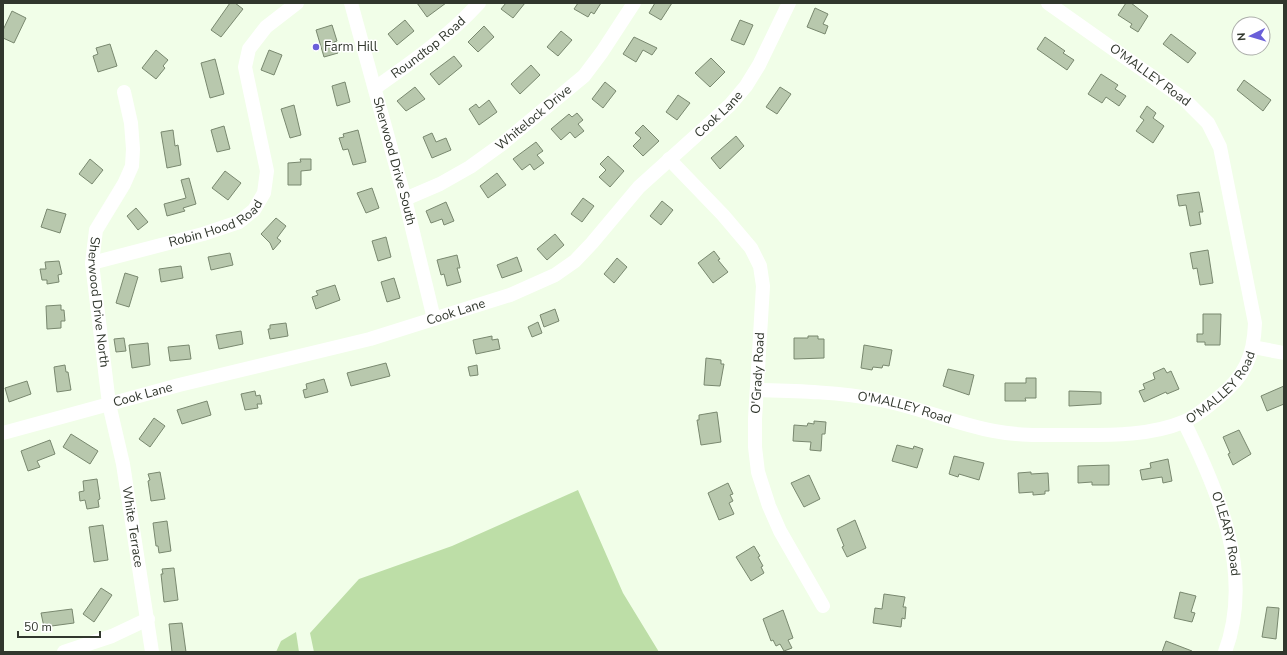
<svg xmlns="http://www.w3.org/2000/svg" width="1287" height="655" viewBox="0 0 1287 655" font-family="'Nunito Sans',sans-serif">
  <rect width="100%" height="100%" fill="#f1fee8"/>
  <g fill="#bddea7">
    <polygon points="578,490 623,593 659,652 314,652 310,633 359,579 452,546"/>
    <polygon points="296,632 299,652 276,652 281,641"/>
  </g>
  <g fill="#b8c8ad" stroke="#79886f">
    <polygon points="230,3 235,3 243,9 221,37 211,30"/>
    <polygon points="417,3 446,3 427,17"/>
    <polygon points="506,3 525,3 513,18 501,9"/>
    <polygon points="578,3 601,3 594,14 591,12 588,17 574,9"/>
    <polygon points="655,3 672,3 661,20 649,13"/>
    <polygon points="1126,3 1131,3 1148,16 1138,32 1130,27 1132,24 1118,15"/>
    <polygon points="815,8 828,14 823,24 828,26 825,34 807,27"/>
    <polygon points="12,11 26,18 14,43 3,38 3,30"/>
    <polygon points="405,20 414,31 397,45 388,34"/>
    <polygon points="740,20 753,25 744,45 731,40"/>
    <polygon points="332,25 337,41 334,42 338,53 324,57 316,30"/>
    <polygon points="484,26 494,37 478,52 468,42"/>
    <polygon points="561,31 572,40 558,56 547,47"/>
    <polygon points="1171,34 1196,53 1188,63 1163,44"/>
    <polygon points="634,37 657,48 652,55 643,50 636,62 623,54"/>
    <polygon points="1045,37 1065,51 1063,53 1074,60 1067,70 1037,49"/>
    <polygon points="110,44 117,66 98,72 93,56 98,54 96,48"/>
    <polygon points="156,50 168,60 163,66 165,68 156,79 142,68"/>
    <polygon points="269,50 282,55 274,75 261,70"/>
    <polygon points="454,56 462,66 439,85 430,74"/>
    <polygon points="711,58 725,72 710,87 695,73"/>
    <polygon points="215,59 224,94 210,98 201,63"/>
    <polygon points="531,65 540,75 520,94 511,84"/>
    <polygon points="1101,74 1118,85 1115,89 1126,96 1119,106 1106,97 1102,103 1088,94"/>
    <polygon points="1244,80 1271,100 1263,111 1237,90"/>
    <polygon points="345,82 350,102 337,106 332,86"/>
    <polygon points="605,82 616,91 603,108 592,99"/>
    <polygon points="415,87 425,99 406,111 397,101"/>
    <polygon points="780,87 791,94 777,114 766,107"/>
    <polygon points="678,95 690,103 677,120 666,112"/>
    <polygon points="489,100 497,112 479,125 469,109 476,104 479,108"/>
    <polygon points="294,105 301,135 290,138 281,109"/>
    <polygon points="1147,106 1156,113 1153,118 1164,126 1153,143 1136,131 1144,120 1140,117"/>
    <polygon points="577,113 583,120 578,124 584,131 575,138 570,132 561,140 551,129 569,114 572,117"/>
    <polygon points="643,125 659,141 643,156 633,146 641,138 635,133"/>
    <polygon points="224,126 230,149 217,152 211,130"/>
    <polygon points="173,130 175,146 178,145 181,165 167,168 161,132"/>
    <polygon points="358,130 366,162 353,165 348,149 343,150 339,138 344,137 343,134"/>
    <polygon points="432,133 436,142 446,138 451,150 432,158 423,137"/>
    <polygon points="736,136 744,146 720,169 711,158"/>
    <polygon points="536,142 543,151 537,155 544,163 534,170 530,164 522,170 513,159"/>
    <polygon points="608,156 624,171 610,187 599,177 606,170 600,164"/>
    <polygon points="90,159 103,170 92,184 79,174"/>
    <polygon points="300,159 311,159 311,170 301,171 301,185 288,185 288,163 301,162"/>
    <polygon points="225,171 241,183 228,200 212,188"/>
    <polygon points="497,173 506,185 488,198 480,186"/>
    <polygon points="189,178 196,204 183,208 185,211 167,216 164,204 186,198 181,180"/>
    <polygon points="372,188 379,208 366,213 357,193"/>
    <polygon points="1199,192 1203,212 1199,212 1201,224 1190,226 1186,205 1179,206 1177,195"/>
    <polygon points="583,198 594,206 582,222 571,214"/>
    <polygon points="662,201 673,210 661,225 650,216"/>
    <polygon points="446,202 454,221 444,225 442,219 431,223 426,211"/>
    <polygon points="136,208 148,222 138,230 127,216"/>
    <polygon points="47,209 66,214 60,233 41,227"/>
    <polygon points="276,218 286,226 277,238 281,241 273,250 270,243 261,234"/>
    <polygon points="555,234 564,245 547,260 537,249"/>
    <polygon points="386,237 391,257 378,261 372,241"/>
    <polygon points="1208,250 1213,283 1200,285 1197,268 1193,269 1190,253"/>
    <polygon points="714,251 720,259 718,260 728,272 713,283 698,263"/>
    <polygon points="230,253 233,265 211,270 208,257"/>
    <polygon points="457,255 460,268 457,268 461,282 447,286 444,274 441,275 437,260"/>
    <polygon points="517,257 522,271 502,278 497,265"/>
    <polygon points="617,258 627,267 614,283 604,274"/>
    <polygon points="59,261 62,274 58,275 59,282 47,284 47,280 42,280 40,269 46,269 45,262"/>
    <polygon points="181,266 183,278 161,282 159,269"/>
    <polygon points="125,273 138,277 129,307 116,303"/>
    <polygon points="394,278 400,298 387,302 381,282"/>
    <polygon points="335,285 340,300 316,309 312,297 318,295 316,291"/>
    <polygon points="61,305 61,310 64,310 65,321 61,321 61,328 47,329 46,306"/>
    <polygon points="555,309 559,321 544,327 540,315"/>
    <polygon points="1203,314 1221,314 1220,345 1205,345 1205,342 1197,342 1197,334 1203,334"/>
    <polygon points="538,322 542,333 532,337 528,327"/>
    <polygon points="286,323 288,336 270,339 268,329 270,329 270,325"/>
    <polygon points="241,331 243,344 219,349 216,335"/>
    <polygon points="492,336 492,340 498,339 500,349 476,354 473,340"/>
    <polygon points="808,336 818,336 818,339 824,339 824,358 794,359 794,338 808,338"/>
    <polygon points="124,338 126,351 116,352 114,339"/>
    <polygon points="148,343 150,365 132,368 129,345"/>
    <polygon points="189,345 191,359 170,361 168,347"/>
    <polygon points="864,345 892,350 889,366 883,365 882,368 873,367 872,370 861,368"/>
    <polygon points="706,358 721,360 721,364 724,364 720,386 704,385"/>
    <polygon points="386,363 390,376 351,386 347,373"/>
    <polygon points="65,365 66,372 68,372 71,390 57,392 54,367"/>
    <polygon points="477,365 478,375 470,376 468,367"/>
    <polygon points="1164,368 1167,373 1171,371 1179,389 1167,394 1166,392 1144,402 1139,391 1145,389 1143,384 1155,379 1153,373"/>
    <polygon points="948,369 974,375 969,395 943,386"/>
    <polygon points="1026,378 1036,378 1036,398 1025,398 1026,401 1005,401 1005,383 1026,383"/>
    <polygon points="324,379 328,392 305,398 303,390 307,389 306,384"/>
    <polygon points="27,381 31,394 9,402 5,388"/>
    <polygon points="1284,386 1284,404 1267,411 1261,396"/>
    <polygon points="255,391 256,396 260,395 262,404 257,404 258,408 245,410 241,394"/>
    <polygon points="1069,391 1101,392 1101,404 1069,406"/>
    <polygon points="207,401 211,415 182,424 177,410"/>
    <polygon points="717,412 721,442 701,445 697,420 699,420 699,415"/>
    <polygon points="154,418 165,426 150,447 139,439"/>
    <polygon points="814,421 826,422 825,434 822,434 821,451 810,450 811,442 793,441 794,425 807,426 808,423 814,424"/>
    <polygon points="1239,430 1251,454 1233,465 1228,454 1230,453 1223,437"/>
    <polygon points="71,434 98,451 90,464 63,447"/>
    <polygon points="50,440 55,454 37,461 40,467 28,471 21,451"/>
    <polygon points="897,445 913,449 914,446 923,449 917,468 892,461"/>
    <polygon points="954,456 984,463 979,480 959,474 958,477 949,474"/>
    <polygon points="1168,459 1172,481 1163,483 1162,477 1142,480 1140,470 1151,468 1150,463"/>
    <polygon points="1109,465 1109,485 1092,485 1092,482 1078,483 1078,466"/>
    <polygon points="160,472 165,499 151,501 148,481 150,480 148,474"/>
    <polygon points="1031,472 1031,474 1048,473 1049,491 1045,491 1045,494 1033,495 1033,492 1019,493 1018,473"/>
    <polygon points="809,475 820,499 804,507 791,483"/>
    <polygon points="97,479 100,499 98,500 99,507 87,509 85,500 80,501 79,492 84,491 83,481"/>
    <polygon points="728,483 733,494 730,495 733,501 729,503 734,514 719,520 708,493"/>
    <polygon points="855,520 866,548 847,557 842,547 844,546 837,529"/>
    <polygon points="167,521 171,551 159,553 158,546 156,546 153,523"/>
    <polygon points="103,525 108,560 94,562 89,527"/>
    <polygon points="754,546 760,556 758,557 763,566 761,567 764,573 751,581 736,557"/>
    <polygon points="174,568 178,600 164,602 161,574 163,574 162,569"/>
    <polygon points="101,588 112,595 94,622 83,614"/>
    <polygon points="1180,592 1196,596 1191,612 1195,613 1192,622 1174,618"/>
    <polygon points="884,594 905,597 903,607 906,607 905,619 902,618 901,627 873,623 875,608 882,609"/>
    <polygon points="1267,607 1279,608 1276,639 1262,637"/>
    <polygon points="72,609 74,623 44,627 41,613"/>
    <polygon points="783,610 793,638 788,640 792,648 784,651 780,644 776,646 773,640 771,641 763,619"/>
    <polygon points="182,623 186,652 172,652 169,624"/>
    <polygon points="1166,641 1192,651 1192,652 1162,652"/>
  </g>
  <g fill="none" stroke-linecap="round" stroke-linejoin="round">
    <g stroke="#fff" stroke-width="14">
      <path id="s1" d="M351,3l54,196 29,120"/>
      <path id="s2" d="M375,88c37,-26 73,-51 104,-85"/>
      <path id="s3" d="M124,92l7,31 2,26 -1,17 -8,18 -28,46 -4,33 17,141 14,60 29,188"/>
      <polyline points="669,159 723,215 751,248 760,266 763,286 755,419 755,447 758,472 769,506 780,531 823,606"/>
      <path id="s4" d="M405,199l35,-15 30,-17 32,-23 82,-68 18,-24 32,-49"/>
      <path id="s5" d="M92,263l111,-29 36,-12 15,-12 10,-17 3,-22 -22,-104 4,-18 17,-22 31,-24"/>
      <polyline points="1253,347 1284,353"/>
      <path id="s6" d="M757,390c41,1 83,2 123,10 39,7 75,24 114,31 26,5 52,4 78,4 36,0 78,1 111,-13 13,-5 24,-15 35,-24 26,-21 36,-41 37,-75l-35,-176 -12,-24 -24,-24 -136,-96"/>
      <path id="s7" d="M1184,422c35,70 70,152 41,230"/>
      <path id="s8" d="M3,433l176,-48 191,-46 140,-44 45,-20 20,-14 17,-18 47,-56 91,-82 16,-19 13,-21 30,-62"/>
      <polyline points="64,652 112,636 148,619"/>
    </g>
  </g>
  <circle fill="#6a5fd9" stroke="#fff" stroke-width="1.5" cx="316" cy="47" r="4"/>
  <g text-anchor="middle" dominant-baseline="central" stroke-width="3" stroke-linejoin="round" paint-order="stroke">
    <g font-size="13" fill="#31372d" stroke="#fff" text-anchor="start">
      <text x="324" y="47">Farm Hill</text>
    </g>
    <g font-size="13" fill="#31372d" stroke="#fff">
      <text stroke="none"><textPath href="#s2" startOffset="67">Roundtop Road</textPath></text>
      <text transform="translate(1150 75) rotate(36)">O'MALLEY Road</text>
      <text stroke="none"><textPath href="#s8" startOffset="805">Cook Lane</textPath></text>
      <text stroke="none"><textPath href="#s4" startOffset="153">Whitelock Drive</textPath></text>
      <text stroke="none"><textPath href="#s1" startOffset="164">Sherwood Drive South</textPath></text>
      <text stroke="none"><textPath href="#s5" startOffset="131">Robin Hood Road</textPath></text>
      <text stroke="none"><textPath href="#s3" startOffset="221">Sherwood Drive North</textPath></text>
      <text stroke="none"><textPath href="#s8" startOffset="469">Cook Lane</textPath></text>
      <text transform="translate(758 373) rotate(-87)">O'Grady Road</text>
      <text stroke="none"><textPath href="#s6" startOffset="485">O'MALLEY Road</textPath></text>
      <text stroke="none"><textPath href="#s8" startOffset="145">Cook Lane</textPath></text>
      <text stroke="none"><textPath href="#s6" startOffset="149">O'MALLEY Road</textPath></text>
      <text stroke="none"><textPath href="#s3" startOffset="449">White Terrace</textPath></text>
      <text stroke="none"><textPath href="#s7" startOffset="120">O'LEARY Road</textPath></text>
    </g>
  </g>
  <rect width="1287" height="655" fill="none" stroke="#31372d" stroke-width="8"/>
  <g transform="translate(1251 36) rotate(265)"><circle r="19" fill="#ffffff" stroke="#adafab"/>
  <path d="M0-3L7 15L0 10L-7 15Z" fill="#6a5fd9"/>
  <text y="-6" font-size="11" font-weight="bold" text-anchor="middle" fill="#31372d">N</text>
  </g>
  <path d="M18 631v6h82v-6" fill="none" stroke="#31372d" stroke-width="2"/>
  <text x="24" y="631" font-size="12" fill="#31372d" stroke="#ffffff" stroke-width="3" paint-order="stroke">50 m</text>
</svg>
